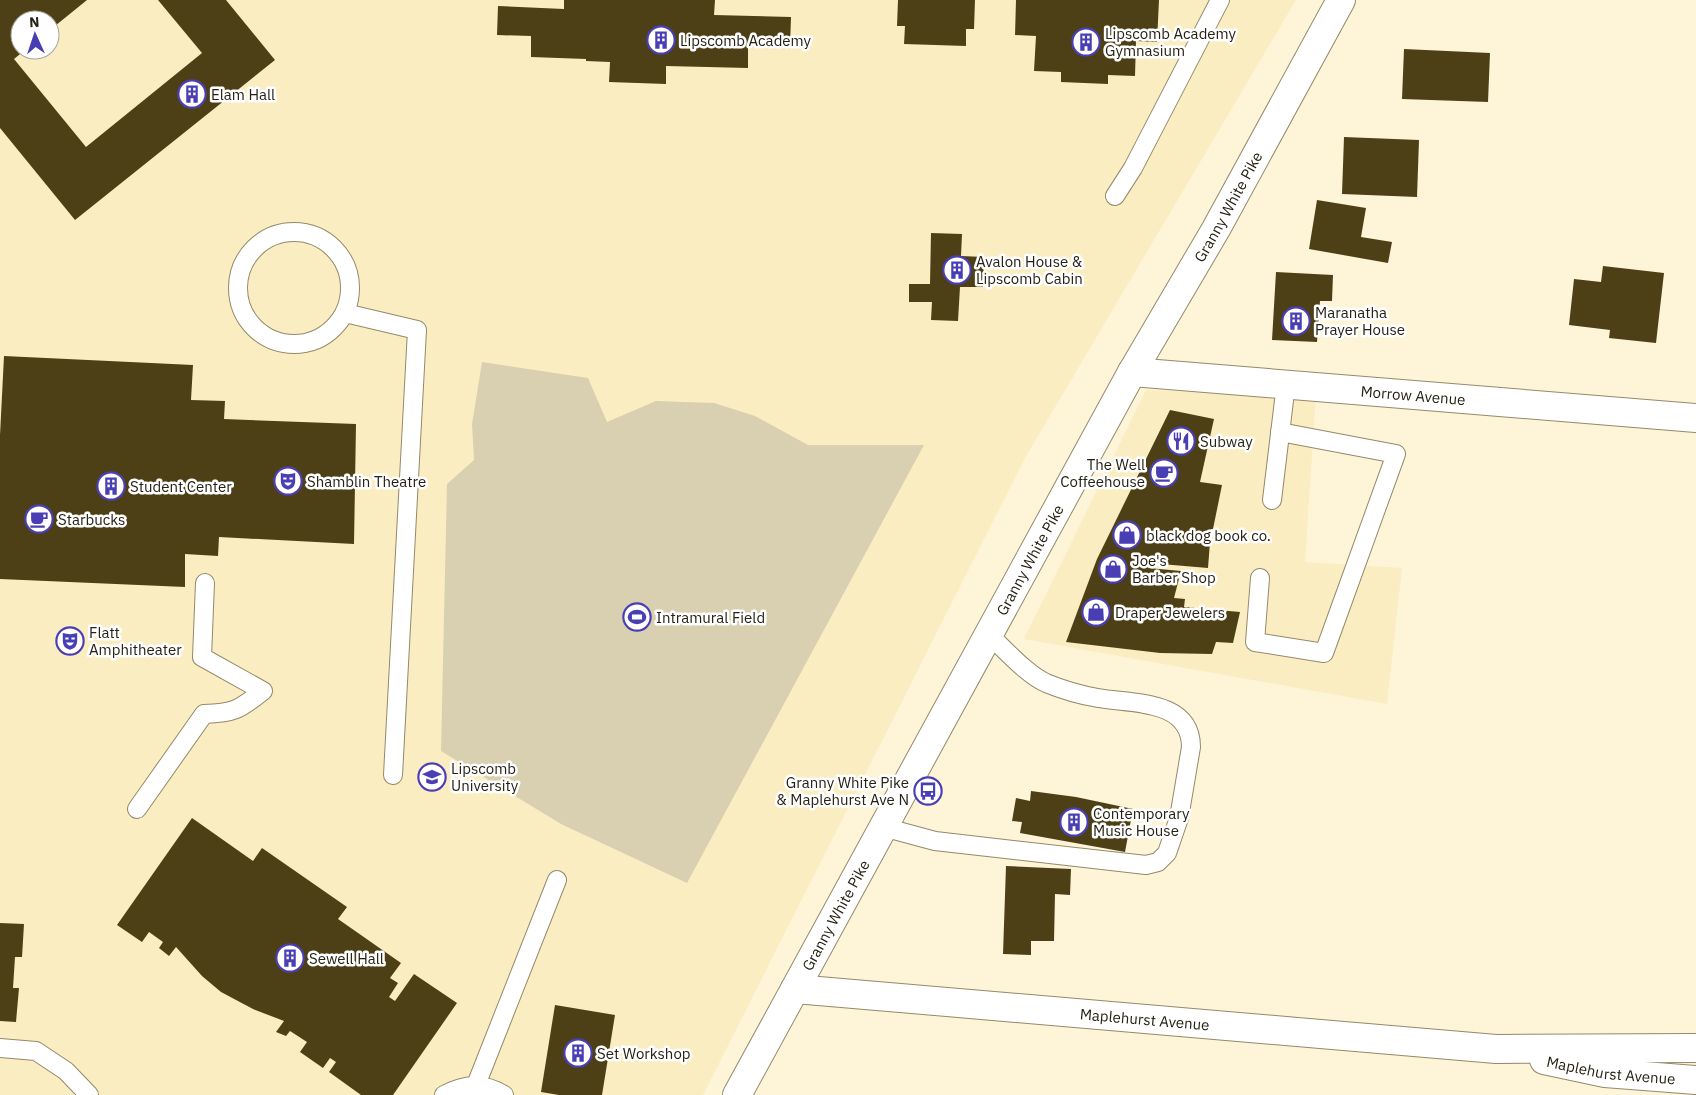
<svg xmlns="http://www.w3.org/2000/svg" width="1696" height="1095" viewBox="0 0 1696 1095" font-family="'IBM Plex Sans',sans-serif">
  <rect width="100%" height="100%" fill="#fef4d8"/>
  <g fill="#fbedc2" fill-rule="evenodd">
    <path d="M0,0h1296l-271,458 -322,637h-703zM20,20h30v30h-30z"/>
    <polygon points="1146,390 1316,395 1305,562 1402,568 1387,704 1024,639"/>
  </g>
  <polygon fill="#d9cfb1" points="482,362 588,378 607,422 656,401 714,403 755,416 808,445 924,445 687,883 561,824 441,751 447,484 474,460 472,424"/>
  <g fill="#4e4016">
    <polygon points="0,0 87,0 50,30 50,20 20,20 20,50 25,50 14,59 86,147 202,53 158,0 226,0 275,60 75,220 0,128"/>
    <polygon points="564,0 715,0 714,15 791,17 790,46 748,44 748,68 666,66 666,84 609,82 610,62 586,61 586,59 531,57 531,36 497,35 498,6 564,9"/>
    <polygon points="898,0 975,0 974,29 966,29 966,46 904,44 905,26 897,26"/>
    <polygon points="1016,0 1159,0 1157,42 1136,41 1135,76 1108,75 1108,84 1061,82 1061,72 1034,71 1036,36 1015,35"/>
    <polygon points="1404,49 1490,53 1488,102 1402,99"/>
    <polygon points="1344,137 1419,140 1417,197 1342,194"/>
    <polygon points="1317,200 1366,208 1361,237 1392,242 1388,263 1309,249"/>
    <polygon points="931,233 962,234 961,256 984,257 983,287 960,287 958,321 931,320 932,302 909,302 909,284 930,284"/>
    <polygon points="1603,266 1664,273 1656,343 1609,338 1610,330 1569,325 1574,279 1601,282"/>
    <polygon points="1276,272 1333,275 1332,301 1320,301 1317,342 1272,340"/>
    <polygon points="4,356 193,365 191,400 225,401 224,419 356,424 354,544 219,537 218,556 185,554 185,587 0,579 0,435"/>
    <polygon points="1170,410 1214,419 1200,482 1222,485 1213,529 1211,529 1208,568 1149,563 1148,568 1181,571 1174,598 1185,599 1184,607 1240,612 1233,643 1216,642 1212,654 1160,653 1066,642 1097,559"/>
    <polygon points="1031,791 1076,797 1133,809 1125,852 1020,833 1022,822 1012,821 1016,798 1030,801"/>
    <polygon points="192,818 253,861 262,848 347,907 338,919 401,963 390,978 398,983 389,997 395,1001 414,974 457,1003 393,1095 361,1095 329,1072 336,1062 330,1058 323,1068 300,1052 307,1042 290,1031 286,1036 276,1032 284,1021 253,1009 221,992 202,976 176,947 169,956 159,948 163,942 149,932 142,942 117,925"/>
    <polygon points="1006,866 1071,869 1070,895 1055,894 1054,941 1031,941 1031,955 1003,954"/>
    <polygon points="0,923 24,924 22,957 15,957 13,988 19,988 16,1022 0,1021"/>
    <polygon points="555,1005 615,1015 602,1095 559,1095 541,1092"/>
  </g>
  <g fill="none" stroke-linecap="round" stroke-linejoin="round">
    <g stroke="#948969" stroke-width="20">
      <g id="lane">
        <polyline points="1115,196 1133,168 1220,0"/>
        <circle cx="294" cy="288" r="56"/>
        <polyline points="345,313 417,330 393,775"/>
        <polyline points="1272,500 1286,384"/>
        <polyline points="1260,578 1255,642 1324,653 1396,454 1280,432"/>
        <path d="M137,809l67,-95c30,-1 35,-4 59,-23l-61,-34 3,-74"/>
        <path d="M883,827l52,14 211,24 12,-3 9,-9 12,-35 12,-71c0,-48 -60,-43 -93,-49 -18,-3 -35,-8 -52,-15 -20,-9 -41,-34 -58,-49"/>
        <polyline points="0,1048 36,1051 66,1071 89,1095"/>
        <polyline points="476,1085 557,880"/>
        <path d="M444,1095c21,-11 39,-13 60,0"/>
      </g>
    </g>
    <g stroke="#948969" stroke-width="30">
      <g id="street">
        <path id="s1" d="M1132,372l564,46"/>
        <path id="s2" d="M795,989l701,60 200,-1"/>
        <path id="s3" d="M1544,1060l61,13 91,7"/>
      </g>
    </g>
    <g stroke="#948969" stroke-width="30">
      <g id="secondary">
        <path id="s4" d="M737,1095l395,-723 84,-143 125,-229"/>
      </g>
    </g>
    <use href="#lane" stroke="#fff" stroke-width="18"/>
    <use href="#street" stroke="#fff" stroke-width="28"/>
    <use href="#secondary" stroke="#fff" stroke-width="28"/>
  </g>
  <defs>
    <g id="building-ring" transform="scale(1.4375)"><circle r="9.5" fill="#fff" stroke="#4a3eb5" stroke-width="1.5"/><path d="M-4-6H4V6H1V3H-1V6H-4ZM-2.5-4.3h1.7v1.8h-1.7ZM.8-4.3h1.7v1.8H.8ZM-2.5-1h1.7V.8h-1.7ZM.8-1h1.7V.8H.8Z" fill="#4a3eb5"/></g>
    <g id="restaurant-ring" transform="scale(1.4375)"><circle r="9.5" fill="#fff" stroke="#4a3eb5" stroke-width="1.5"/><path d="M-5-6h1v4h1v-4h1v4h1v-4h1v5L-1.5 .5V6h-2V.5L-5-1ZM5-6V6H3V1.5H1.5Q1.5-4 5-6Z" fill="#4a3eb5"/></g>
    <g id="cafe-ring" transform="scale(1.4375)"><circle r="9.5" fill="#fff" stroke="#4a3eb5" stroke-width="1.5"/><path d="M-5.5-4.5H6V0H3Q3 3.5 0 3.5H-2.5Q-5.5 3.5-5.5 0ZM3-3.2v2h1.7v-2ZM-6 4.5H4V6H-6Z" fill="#4a3eb5"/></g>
    <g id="theatre-ring" transform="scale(1.4375)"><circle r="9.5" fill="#fff" stroke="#4a3eb5" stroke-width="1.5"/><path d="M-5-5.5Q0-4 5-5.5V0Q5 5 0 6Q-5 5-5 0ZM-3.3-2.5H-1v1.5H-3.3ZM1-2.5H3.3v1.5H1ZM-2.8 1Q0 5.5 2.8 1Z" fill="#4a3eb5"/></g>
    <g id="shop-ring" transform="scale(1.4375)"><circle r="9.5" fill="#fff" stroke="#4a3eb5" stroke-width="1.5"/><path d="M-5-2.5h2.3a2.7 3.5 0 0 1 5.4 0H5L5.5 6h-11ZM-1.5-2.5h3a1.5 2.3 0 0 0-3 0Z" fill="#4a3eb5"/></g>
    <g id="stadium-ring" transform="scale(1.4375)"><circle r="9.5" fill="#fff" stroke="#4a3eb5" stroke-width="1.5"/><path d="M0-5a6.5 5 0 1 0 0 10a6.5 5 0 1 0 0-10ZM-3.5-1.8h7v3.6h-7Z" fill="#4a3eb5"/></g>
    <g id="university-ring" transform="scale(1.4375)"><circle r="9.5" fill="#fff" stroke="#4a3eb5" stroke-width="1.5"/><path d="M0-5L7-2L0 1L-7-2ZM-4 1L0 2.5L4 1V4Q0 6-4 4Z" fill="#4a3eb5"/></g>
    <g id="bus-ring" transform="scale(1.4375)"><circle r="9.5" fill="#fff" stroke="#4a3eb5" stroke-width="1.5"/><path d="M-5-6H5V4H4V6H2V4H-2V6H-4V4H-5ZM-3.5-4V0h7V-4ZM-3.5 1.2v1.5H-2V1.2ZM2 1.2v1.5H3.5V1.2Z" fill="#4a3eb5"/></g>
  </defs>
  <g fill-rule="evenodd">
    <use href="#building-ring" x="661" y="40"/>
    <use href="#building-ring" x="1086" y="42"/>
    <use href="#building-ring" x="192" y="94"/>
    <use href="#building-ring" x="957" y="270"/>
    <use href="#building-ring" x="1296" y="321"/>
    <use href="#restaurant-ring" x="1181" y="441"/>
    <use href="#cafe-ring" x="1164" y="473"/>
    <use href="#theatre-ring" x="288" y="481"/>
    <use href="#building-ring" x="111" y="486"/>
    <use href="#cafe-ring" x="39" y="519"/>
    <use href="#shop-ring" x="1127" y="535"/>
    <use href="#shop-ring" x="1113" y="569"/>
    <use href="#shop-ring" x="1096" y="612"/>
    <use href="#stadium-ring" x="637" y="617"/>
    <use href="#theatre-ring" x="70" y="641"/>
    <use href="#university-ring" x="432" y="777"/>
    <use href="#bus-ring" x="928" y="791"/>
    <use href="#building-ring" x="1074" y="822"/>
    <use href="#building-ring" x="290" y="958"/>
    <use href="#building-ring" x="578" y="1053"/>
  </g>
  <g text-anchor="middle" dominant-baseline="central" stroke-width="5" stroke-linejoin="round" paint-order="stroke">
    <g font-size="15" fill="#252114" stroke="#fff" text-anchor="start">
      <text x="1105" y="33">Lipscomb Academy<tspan x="1105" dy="17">Gymnasium</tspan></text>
      <text x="680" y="40">Lipscomb Academy</text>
      <text x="211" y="94">Elam Hall</text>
      <text x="976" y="261">Avalon House &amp;<tspan x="976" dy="17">Lipscomb Cabin</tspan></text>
      <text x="1315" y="312">Maranatha<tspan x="1315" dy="17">Prayer House</tspan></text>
      <text x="1200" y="441">Subway</text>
      <text x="1145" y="464" text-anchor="end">The Well<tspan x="1145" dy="17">Coffeehouse</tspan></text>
      <text x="307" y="481">Shamblin Theatre</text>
      <text x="130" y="486">Student Center</text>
      <text x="58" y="519">Starbucks</text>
      <text x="1146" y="535">black dog book co.</text>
      <text x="1132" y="560">Joe's<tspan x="1132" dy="17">Barber Shop</tspan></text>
      <text x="1115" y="612">Draper Jewelers</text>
      <text x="656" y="617">Intramural Field</text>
      <text x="89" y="632">Flatt<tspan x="89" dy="17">Amphitheater</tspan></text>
      <text x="451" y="768">Lipscomb<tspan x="451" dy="17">University</tspan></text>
      <text x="909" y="782" text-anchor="end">Granny White Pike<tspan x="909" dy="17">&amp; Maplehurst Ave N</tspan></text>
      <text x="1093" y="813">Contemporary<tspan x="1093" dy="17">Music House</tspan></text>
      <text x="309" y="958">Sewell Hall</text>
      <text x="597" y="1053">Set Workshop</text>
    </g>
    <g font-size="15" fill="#252114" stroke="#fff">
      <text stroke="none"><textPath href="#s4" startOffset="1015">Granny White Pike</textPath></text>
      <text stroke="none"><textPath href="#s1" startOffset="282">Morrow Avenue</textPath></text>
      <text stroke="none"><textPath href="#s4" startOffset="610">Granny White Pike</textPath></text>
      <text stroke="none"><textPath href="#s4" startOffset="205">Granny White Pike</textPath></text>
      <text stroke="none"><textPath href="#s2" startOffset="351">Maplehurst Avenue</textPath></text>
      <text stroke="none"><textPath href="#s3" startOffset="68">Maplehurst Avenue</textPath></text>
    </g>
  </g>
  <g transform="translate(35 35) rotate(357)"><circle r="24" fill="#ffffff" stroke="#a8a6a1"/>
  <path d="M0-4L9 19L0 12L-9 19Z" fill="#4a3eb5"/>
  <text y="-8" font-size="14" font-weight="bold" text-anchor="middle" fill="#252114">N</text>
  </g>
</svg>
